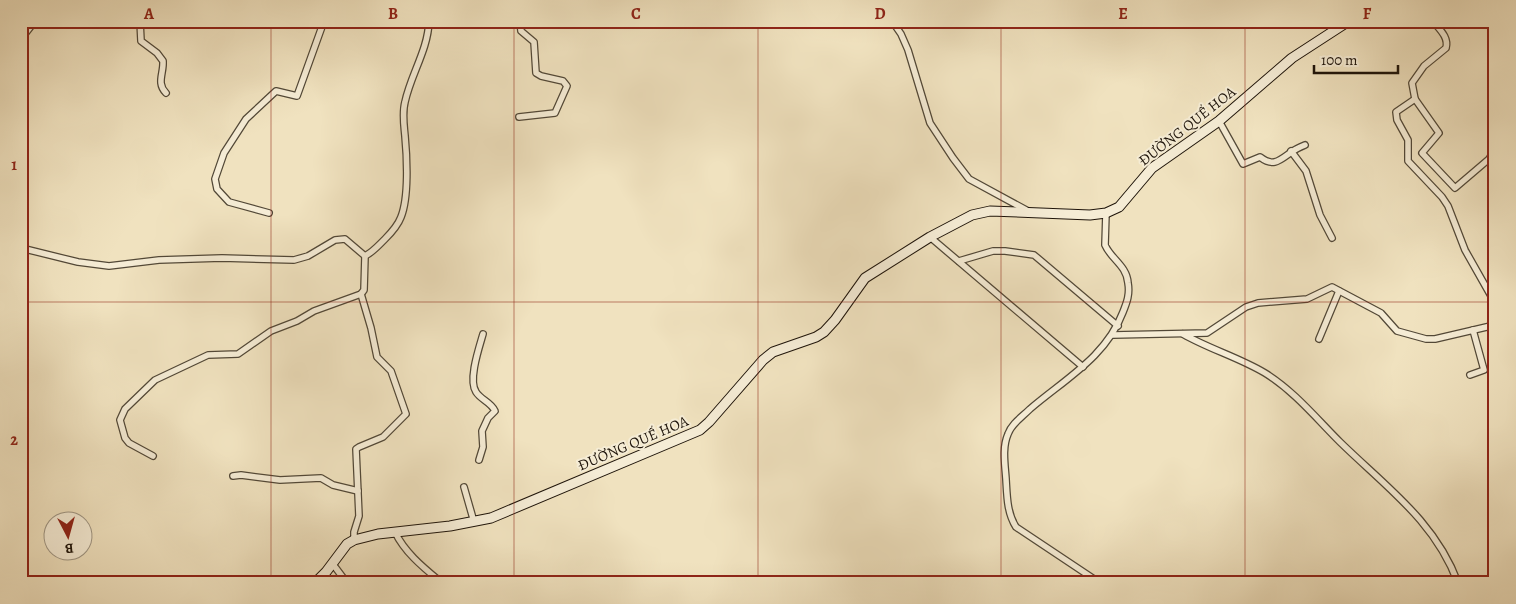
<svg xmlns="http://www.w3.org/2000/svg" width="1516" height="604" viewBox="0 0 1516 604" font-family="Alegreya,serif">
  <rect width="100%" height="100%" fill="#f0e2bf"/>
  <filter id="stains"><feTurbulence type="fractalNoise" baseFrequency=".004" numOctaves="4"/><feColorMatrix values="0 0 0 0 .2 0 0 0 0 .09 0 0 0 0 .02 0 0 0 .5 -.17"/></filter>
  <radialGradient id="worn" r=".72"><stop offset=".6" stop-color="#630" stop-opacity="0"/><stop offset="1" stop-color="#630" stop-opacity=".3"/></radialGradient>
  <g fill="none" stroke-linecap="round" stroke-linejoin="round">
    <g stroke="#524837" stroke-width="8">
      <g id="street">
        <path d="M140,21l1,20 16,12 6,8c1,12 -7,22 3,32"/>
        <polyline points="892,21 901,34 908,50 930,123 953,158 969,179 1028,211"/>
        <path d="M1433,21c6,8 16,16 13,27l-22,18 -12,17 3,16 24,34 -17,20 33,35 34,-29 6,-10"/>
        <polyline points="21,39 35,21"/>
        <polyline points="1415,99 1396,112 1397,120 1408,140 1408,161 1442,197 1448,206 1465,250 1495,303"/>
        <polyline points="519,117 555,113 567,86 563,81 541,76 536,73 534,42 521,31 520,21"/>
        <path d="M1219,121l24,43 17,-7c13,10 19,4 30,-4 4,-3 10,-6 15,-8"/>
        <polyline points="1291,151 1306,171 1320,215 1332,238"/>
        <polyline points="269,213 229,202 217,189 215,179 224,153 246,119 276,91 297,96 324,21"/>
        <polyline points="930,237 1083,367"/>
        <polyline points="21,248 78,262 109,266 159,260 222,258 294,260 308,256 335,240 345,239 365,256"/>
        <polyline points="959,261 993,251 1005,251 1034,255 1118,326"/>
        <path d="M1183,334c26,15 55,23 82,39 29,18 51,45 75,69 46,45 95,79 118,141"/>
        <polyline points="1113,335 1207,333 1246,307 1258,303 1307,299 1332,287 1381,313 1397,331 1426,339 1435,339 1495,325"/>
        <polyline points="1319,339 1339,291"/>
        <polyline points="1470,375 1484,370 1473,330"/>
        <path d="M153,456l-24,-13 -4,-5 -5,-18 5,-11 30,-29 53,-25 30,-1 33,-23 26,-10 17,-10 47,-17 3,-4 1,-34c8,-4 14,-11 20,-17 6,-6 13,-14 16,-22 8,-20 6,-60 4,-81 -1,-11 -3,-23 0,-34 6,-28 23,-52 24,-81"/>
        <path d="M479,460l4,-13 -1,-16 6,-13 7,-7c-4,-9 -14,-11 -19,-19 -8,-12 3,-44 7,-58"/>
        <polyline points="233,476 241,475 280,480 321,478 333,485 358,491"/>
        <polyline points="464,487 474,522"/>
        <path d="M395,532c10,21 29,36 47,51"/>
        <polyline points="354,540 354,532 359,516 356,449 359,447 383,437 406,414 391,371 377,357 371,328 361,294"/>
        <polyline points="332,563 347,583"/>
        <path d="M1100,583l-84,-56c-9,-14 -9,-31 -10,-48 -1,-15 -4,-31 2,-45 4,-11 14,-17 22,-25 35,-30 76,-52 93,-97 4,-10 7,-18 5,-29 -1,-17 -17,-24 -23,-38l1,-32"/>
      </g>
    </g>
    <g stroke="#1e140a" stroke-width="11">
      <polyline id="secondary" points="315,583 326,572 347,544 354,540 378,534 450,526 491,518 700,430 709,422 763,360 773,352 816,337 824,332 835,320 865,278 930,237 972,215 990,211 1090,215 1106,213 1119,207 1152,168 1219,121 1292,58 1349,21"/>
    </g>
    <use href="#street" stroke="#f5ecd5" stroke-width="5.5"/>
    <use href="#secondary" stroke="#f5ecd5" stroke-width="9"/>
  </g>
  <path fill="none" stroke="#8f2418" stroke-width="1" stroke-opacity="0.55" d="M271,21v562M514,21v562M758,21v562M1001,21v562M1245,21v562M21,302h1474"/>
  <g text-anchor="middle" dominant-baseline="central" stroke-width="4" stroke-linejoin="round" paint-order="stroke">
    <g font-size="15" fill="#1e140a" stroke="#f5ecd5">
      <text transform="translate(1187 126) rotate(-38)">ĐƯỜNG QUẾ HOA</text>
      <text transform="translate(633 443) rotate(-23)">ĐƯỜNG QUẾ HOA</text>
    </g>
  </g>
  <rect width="1516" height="604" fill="none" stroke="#f0e2bf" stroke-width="55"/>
  <g transform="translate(68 536) rotate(174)"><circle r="24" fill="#f5ecd5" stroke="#9f9684"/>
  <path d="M0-4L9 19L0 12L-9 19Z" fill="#8f2418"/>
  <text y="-8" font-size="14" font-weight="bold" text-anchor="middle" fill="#1e140a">B</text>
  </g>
  <path d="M1314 65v8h84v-8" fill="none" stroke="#1e140a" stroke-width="2.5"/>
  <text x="1321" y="65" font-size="15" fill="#1e140a" stroke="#f5ecd5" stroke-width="4" paint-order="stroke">100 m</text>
  <rect x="28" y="28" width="1460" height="548" fill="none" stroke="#8f2418" stroke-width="2"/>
  <g font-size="16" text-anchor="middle" font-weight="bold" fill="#8f2418">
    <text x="149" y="19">A</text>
    <text x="393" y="19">B</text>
    <text x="636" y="19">C</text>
    <text x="880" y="19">D</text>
    <text x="1123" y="19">E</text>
    <text x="1367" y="19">F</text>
    <text x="14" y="170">1</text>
    <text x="14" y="445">2</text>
  </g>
  <rect width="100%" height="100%" filter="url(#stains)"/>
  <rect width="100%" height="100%" fill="url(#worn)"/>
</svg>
